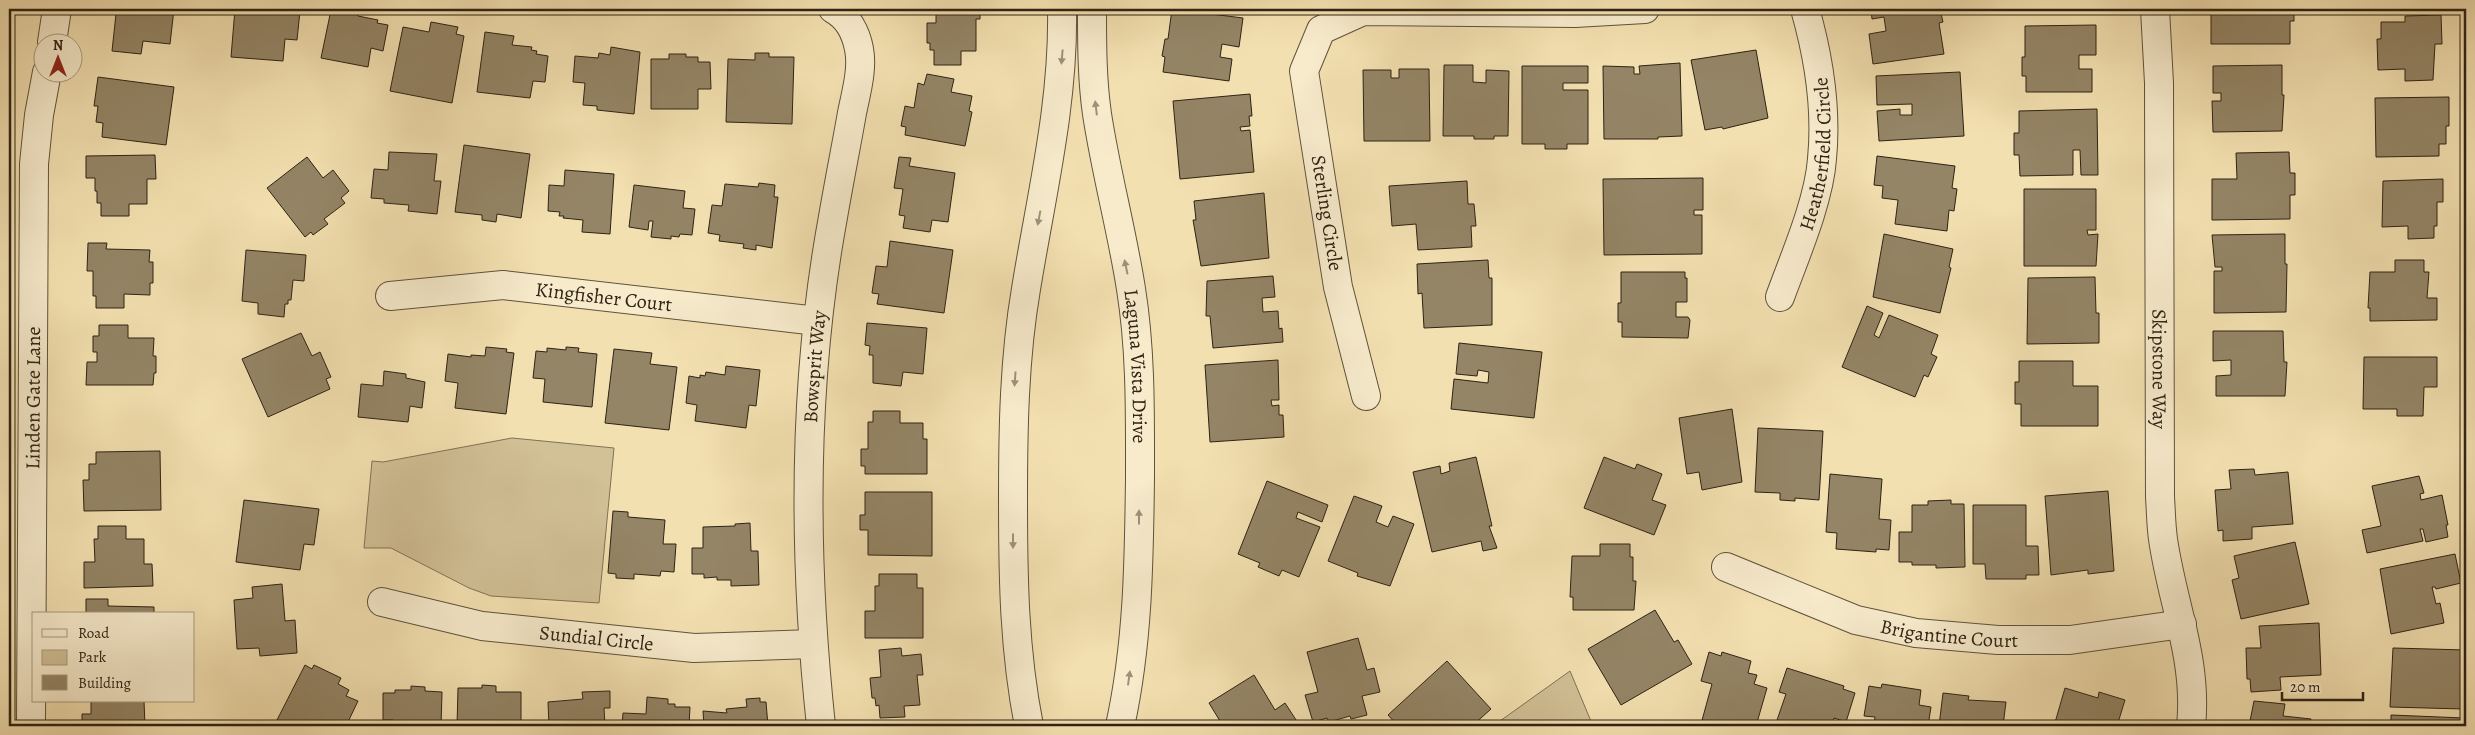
<svg xmlns="http://www.w3.org/2000/svg" width="2475" height="735" viewBox="0 0 2475 735" font-family="Alegreya,serif">
  <rect width="100%" height="100%" fill="#f3e0b0"/>
  <filter id="stains"><feTurbulence type="fractalNoise" baseFrequency=".004" numOctaves="4"/><feColorMatrix values="0 0 0 0 .2 0 0 0 0 .09 0 0 0 0 .02 0 0 0 .5 -.17"/></filter>
  <radialGradient id="worn" r=".72"><stop offset=".6" stop-color="#630" stop-opacity="0"/><stop offset="1" stop-color="#630" stop-opacity=".3"/></radialGradient>
  <g fill="#d2c096" stroke="#807256">
    <polygon points="512,438 614,448 599,603 491,596 469,588 391,548 364,548 372,461 383,462"/>
    <polygon points="1570,671 1593,726 1493,726"/>
  </g>
  <g fill="#948566" stroke="#2e2315">
    <polygon points="108,9 174,9 170,44 143,41 141,54 112,51 116,14 108,13"/>
    <polygon points="235,9 300,11 297,40 285,39 283,61 231,57"/>
    <polygon points="936,9 980,9 980,19 976,19 976,51 961,51 961,65 934,65 934,50 930,50 930,43 927,43 927,23 936,23"/>
    <polygon points="1172,9 1243,18 1239,47 1222,44 1220,57 1232,59 1229,81 1163,72 1165,57 1162,56 1165,39 1168,39"/>
    <polygon points="1871,9 1940,9 1943,22 1939,23 1944,54 1873,64 1869,34 1886,31 1884,17 1872,19"/>
    <polygon points="2211,9 2294,9 2294,21 2290,21 2290,44 2211,44"/>
    <polygon points="331,10 347,13 348,10 358,13 358,16 378,20 377,23 388,25 383,51 371,48 368,67 321,58"/>
    <polygon points="2441,15 2442,44 2435,44 2433,80 2405,81 2405,69 2378,70 2377,39 2381,39 2381,22 2405,22 2405,16"/>
    <polygon points="431,22 458,27 456,34 464,36 452,103 390,91 403,27 429,32"/>
    <polygon points="2096,25 2096,55 2079,55 2079,69 2092,69 2092,92 2026,92 2026,76 2022,76 2022,57 2025,57 2025,26"/>
    <polygon points="485,32 514,36 512,45 532,47 531,50 537,51 536,54 548,56 545,82 533,81 530,98 477,92"/>
    <polygon points="611,47 640,52 634,114 597,110 597,106 583,105 585,83 573,82 575,56 598,58 599,53 610,55"/>
    <polygon points="1756,50 1768,118 1723,129 1722,127 1705,130 1691,60"/>
    <polygon points="755,53 769,53 769,57 794,57 792,124 726,122 728,59 755,60"/>
    <polygon points="669,54 686,54 686,57 698,57 698,62 710,62 711,89 698,89 698,109 651,109 651,59 669,59"/>
    <polygon points="1680,63 1682,136 1658,137 1658,139 1604,139 1603,66 1634,67 1634,74 1640,74 1639,66"/>
    <polygon points="1444,65 1473,65 1473,82 1486,83 1486,70 1509,71 1508,136 1494,136 1494,139 1474,139 1474,136 1443,136"/>
    <polygon points="2282,65 2282,95 2284,95 2282,131 2213,132 2212,101 2221,101 2221,93 2213,93 2213,66"/>
    <polygon points="1522,66 1588,66 1588,83 1563,83 1563,90 1588,90 1588,144 1567,144 1567,149 1545,149 1545,144 1522,144"/>
    <polygon points="1399,69 1429,69 1430,141 1364,141 1363,70 1391,70 1391,78 1399,78"/>
    <polygon points="1960,72 1964,136 1879,141 1877,111 1900,109 1900,115 1912,115 1912,104 1877,105 1876,76"/>
    <polygon points="927,74 954,79 951,92 972,96 969,111 972,112 965,146 905,135 906,127 901,126 905,106 914,108 918,83 924,85"/>
    <polygon points="98,77 174,87 166,145 102,137 103,123 96,122 98,106 94,106"/>
    <polygon points="1250,94 1252,116 1249,116 1250,126 1240,127 1241,131 1250,130 1254,172 1180,179 1173,101"/>
    <polygon points="2449,97 2449,126 2446,126 2446,144 2439,144 2439,156 2376,157 2375,98"/>
    <polygon points="2097,109 2098,175 2081,175 2080,150 2073,150 2073,175 2020,176 2019,155 2014,155 2014,133 2019,133 2019,111"/>
    <polygon points="464,145 530,154 521,218 497,214 496,222 482,220 482,215 455,212"/>
    <polygon points="389,152 437,154 434,181 441,181 437,214 408,211 409,205 384,203 384,199 371,198 374,169 388,170"/>
    <polygon points="2289,152 2290,173 2295,173 2295,195 2290,195 2290,219 2212,220 2212,179 2237,179 2236,153"/>
    <polygon points="155,155 156,179 147,179 147,204 129,204 129,216 101,216 101,203 97,203 97,191 95,191 95,178 86,178 86,156"/>
    <polygon points="1877,156 1955,166 1952,188 1957,189 1954,211 1949,210 1947,231 1895,224 1898,200 1882,198 1883,186 1874,185"/>
    <polygon points="307,157 323,178 333,170 349,191 341,198 345,203 324,219 328,224 313,235 311,232 305,237 267,188"/>
    <polygon points="899,157 911,158 909,166 955,173 948,222 932,220 930,232 903,228 905,216 899,215 903,189 894,188"/>
    <polygon points="565,170 614,174 610,234 582,232 583,220 563,218 564,216 559,216 560,212 548,211 549,185 564,186"/>
    <polygon points="1703,178 1703,210 1694,210 1694,215 1702,215 1702,254 1604,255 1603,179"/>
    <polygon points="2443,179 2443,202 2437,202 2437,226 2434,226 2434,238 2408,239 2408,226 2382,227 2383,181"/>
    <polygon points="1467,181 1468,204 1474,204 1476,226 1471,226 1472,247 1418,250 1416,224 1392,226 1389,186"/>
    <polygon points="759,183 775,185 774,197 778,197 772,248 756,245 756,250 743,248 744,244 719,241 720,235 708,233 712,205 722,206 725,184 758,187"/>
    <polygon points="634,185 685,191 683,208 695,209 692,235 680,234 679,237 671,236 671,239 651,237 653,221 649,221 648,230 629,227"/>
    <polygon points="2024,189 2096,189 2096,230 2087,230 2088,235 2098,234 2096,266 2024,266"/>
    <polygon points="1264,193 1269,258 1201,266 1193,220 1196,220 1194,201"/>
    <polygon points="1884,234 1953,249 1949,267 1951,268 1940,313 1873,297"/>
    <polygon points="2285,234 2285,264 2287,264 2286,312 2214,313 2214,271 2222,271 2222,267 2215,267 2212,235"/>
    <polygon points="890,241 953,250 944,313 877,304 879,294 872,293 876,266 887,267"/>
    <polygon points="88,243 107,243 106,249 150,250 149,262 153,262 153,283 150,283 150,295 124,294 124,308 96,308 96,296 93,296 93,271 87,271"/>
    <polygon points="246,250 306,255 304,281 293,280 291,300 288,300 288,304 285,304 284,317 258,314 258,303 242,301"/>
    <polygon points="1488,260 1489,278 1492,278 1492,325 1424,328 1422,293 1418,294 1417,264"/>
    <polygon points="2395,260 2424,260 2424,272 2429,272 2427,298 2437,298 2437,320 2370,321 2370,308 2368,308 2370,272 2395,272"/>
    <polygon points="1621,272 1685,272 1685,278 1687,278 1687,302 1676,302 1676,317 1688,317 1690,320 1688,338 1622,337 1622,322 1618,322 1618,303 1621,303"/>
    <polygon points="1273,276 1275,297 1262,298 1263,312 1278,311 1279,329 1282,328 1283,342 1213,348 1210,316 1206,316 1207,281"/>
    <polygon points="2095,277 2096,313 2099,313 2099,343 2027,344 2028,278"/>
    <polygon points="1867,306 1883,313 1874,335 1879,338 1889,315 1938,335 1931,354 1937,357 1928,377 1924,375 1915,397 1842,367"/>
    <polygon points="867,323 927,328 923,374 903,372 901,386 873,383 873,355 869,355 870,346 865,345"/>
    <polygon points="99,325 128,325 128,338 154,338 153,356 156,356 156,373 154,373 153,385 86,385 87,362 97,362 97,352 93,352 93,336 99,336"/>
    <polygon points="2213,331 2283,331 2284,362 2287,362 2285,396 2216,396 2216,376 2231,375 2231,360 2213,361"/>
    <polygon points="301,333 312,356 320,352 331,377 326,379 330,389 268,417 242,359"/>
    <polygon points="1459,343 1542,352 1534,418 1451,409 1454,379 1488,383 1489,372 1478,370 1477,376 1456,374"/>
    <polygon points="486,347 507,349 506,352 514,353 506,414 455,408 458,383 445,381 448,354 471,357 471,355 485,356"/>
    <polygon points="566,347 579,348 578,352 597,354 592,407 543,402 545,379 533,378 536,351 547,352 547,348 566,350"/>
    <polygon points="614,349 652,353 650,364 677,367 669,430 605,423"/>
    <polygon points="2364,357 2437,357 2437,387 2424,387 2423,416 2397,416 2397,409 2363,409"/>
    <polygon points="1278,360 1279,400 1271,400 1272,406 1279,405 1279,415 1283,415 1284,437 1210,442 1205,365"/>
    <polygon points="2019,361 2073,361 2073,386 2098,386 2098,426 2021,426 2021,404 2015,404 2015,382 2019,382"/>
    <polygon points="726,366 760,370 756,406 749,405 746,428 695,421 697,405 686,403 689,376 700,378 700,375 705,376 706,372 725,375"/>
    <polygon points="384,371 406,374 406,378 425,382 422,408 410,406 408,422 358,417 361,384 383,386"/>
    <polygon points="1732,409 1742,482 1702,490 1699,472 1687,474 1679,418"/>
    <polygon points="873,411 900,411 900,423 923,423 923,439 927,439 927,474 865,474 865,466 861,466 861,449 868,449 868,422 873,422"/>
    <polygon points="1758,428 1823,431 1819,500 1795,498 1795,501 1780,500 1780,493 1755,492"/>
    <polygon points="160,451 161,510 84,511 83,480 89,480 89,464 96,464 96,452"/>
    <polygon points="1476,457 1492,526 1489,526 1497,548 1483,551 1481,541 1432,552 1413,472 1440,466 1441,474 1450,471 1449,463"/>
    <polygon points="1604,457 1635,469 1637,464 1662,474 1652,500 1666,505 1654,535 1584,508"/>
    <polygon points="2254,469 2255,475 2288,472 2293,524 2252,527 2252,539 2223,541 2223,530 2218,531 2215,490 2231,489 2229,470"/>
    <polygon points="1830,474 1882,479 1879,519 1891,520 1889,550 1876,549 1876,552 1836,549 1837,533 1826,532"/>
    <polygon points="2419,476 2424,493 2420,494 2421,500 2442,495 2448,525 2446,525 2448,537 2426,542 2423,529 2420,529 2423,541 2367,553 2362,530 2381,526 2372,486"/>
    <polygon points="1267,481 1328,505 1322,522 1298,512 1296,518 1320,527 1299,577 1282,570 1279,576 1258,567 1260,563 1238,554"/>
    <polygon points="2108,491 2114,571 2088,574 2088,570 2051,575 2045,496"/>
    <polygon points="865,492 932,492 932,556 868,555 868,530 860,530 860,515 865,515"/>
    <polygon points="1354,496 1382,506 1376,522 1388,527 1393,516 1414,524 1390,586 1357,576 1358,573 1328,561"/>
    <polygon points="244,500 319,509 314,545 304,544 300,570 236,562"/>
    <polygon points="1951,500 1951,504 1964,504 1965,567 1936,568 1936,565 1912,565 1912,562 1899,562 1899,532 1912,532 1912,505 1928,505 1928,501"/>
    <polygon points="1973,505 2026,505 2026,546 2038,546 2039,575 2026,575 2026,579 1986,579 1985,564 1973,564"/>
    <polygon points="613,511 628,512 628,517 665,520 663,544 676,544 674,572 661,571 660,576 634,574 634,579 616,578 616,574 608,573"/>
    <polygon points="750,523 751,551 758,551 759,585 731,586 731,580 717,580 717,577 704,578 704,574 692,574 692,548 703,548 703,527 735,526 735,524"/>
    <polygon points="98,526 126,526 126,539 144,539 144,564 152,564 153,586 84,588 84,562 95,562 94,539 98,539"/>
    <polygon points="2295,542 2309,604 2241,619 2232,580 2239,578 2234,556"/>
    <polygon points="1600,544 1630,544 1630,557 1633,557 1633,581 1636,581 1634,610 1573,610 1573,597 1570,597 1572,556 1600,556"/>
    <polygon points="2455,554 2461,583 2436,589 2435,587 2432,587 2436,604 2440,603 2444,623 2391,634 2380,569"/>
    <polygon points="879,574 917,574 917,588 923,588 923,638 865,638 865,611 875,611 875,586 879,586"/>
    <polygon points="282,584 285,621 295,620 297,653 260,656 259,648 237,649 234,600 253,598 252,587"/>
    <polygon points="86,599 108,599 108,606 154,607 154,614 86,614"/>
    <polygon points="1655,610 1674,642 1678,640 1692,664 1621,705 1588,649"/>
    <polygon points="2319,623 2321,675 2280,677 2281,690 2251,692 2250,679 2247,679 2246,648 2261,648 2259,626"/>
    <polygon points="1358,638 1367,670 1374,668 1380,692 1362,696 1367,715 1351,719 1350,716 1329,722 1327,718 1313,722 1305,695 1318,692 1307,652"/>
    <polygon points="901,648 902,656 921,654 923,675 917,675 920,705 904,706 905,717 880,718 879,705 876,706 875,698 872,698 870,678 881,677 879,650"/>
    <polygon points="2393,648 2466,650 2466,676 2463,675 2463,709 2390,707"/>
    <polygon points="1709,652 1721,656 1722,652 1751,661 1748,673 1757,675 1754,684 1767,688 1756,726 1710,726 1701,724 1712,684 1701,681"/>
    <polygon points="1447,661 1491,709 1472,726 1398,726 1388,715"/>
    <polygon points="305,665 312,669 314,665 341,678 338,684 349,690 346,696 358,701 346,726 334,721 331,726 289,726 277,720"/>
    <polygon points="1787,668 1844,686 1843,689 1855,693 1846,722 1834,718 1832,726 1775,726 1786,694 1779,692"/>
    <polygon points="1254,675 1275,710 1285,703 1300,726 1223,726 1209,703"/>
    <polygon points="1882,684 1921,690 1919,705 1931,707 1928,726 1874,726 1875,717 1864,716 1869,686 1881,688"/>
    <polygon points="482,685 496,686 496,692 521,692 521,726 457,726 458,688 482,688"/>
    <polygon points="411,686 425,687 425,691 442,692 441,726 393,726 393,720 383,720 383,693 395,693 395,690 411,690"/>
    <polygon points="2065,688 2098,698 2099,692 2125,700 2117,726 2054,726"/>
    <polygon points="610,691 610,708 604,708 605,726 549,726 548,702 583,699 582,692"/>
    <polygon points="1943,693 1969,696 1968,700 2006,702 2003,726 1939,726"/>
    <polygon points="647,697 668,699 668,704 675,704 675,707 690,707 689,726 622,726 623,713 646,714"/>
    <polygon points="760,698 760,702 766,702 768,726 704,726 703,711 727,713 726,709 747,707 746,699"/>
    <polygon points="91,701 144,701 145,726 82,726 82,714 91,714"/>
    <polygon points="2254,701 2285,704 2283,716 2311,719 2310,726 2249,726"/>
    <polygon points="2391,715 2464,718 2464,726 2391,726"/>
  </g>
  <g fill="none" stroke-linecap="round" stroke-linejoin="round">
    <g stroke="#5f523c" stroke-width="30">
      <g id="minor">
        <path id="s1" d="M1092,9c0,35 0,70 5,105 9,59 25,117 34,175 10,62 9,126 9,189 -1,84 -2,166 -20,248"/>
        <path id="s2" d="M2155,9l4,74 1,414c1,14 1,28 3,42 9,64 35,121 28,187"/>
        <polyline points="52,42 57,9"/>
        <path id="s3" d="M390,296l113,-11 314,36"/>
        <path id="s4" d="M1780,297c15,-41 39,-96 42,-138 5,-51 -3,-101 -17,-150"/>
        <polyline points="1366,396 1338,287 1304,71 1321,30 1363,11 1575,13 1645,9"/>
        <path id="s5" d="M1726,567l130,53 60,13 82,7h72l112,-16"/>
        <path id="s6" d="M382,602l100,24 212,22 119,-4"/>
        <path id="s7" d="M31,726l3,-562 5,-49 8,-43"/>
        <path id="s8" d="M821,726c-18,-169 -19,-341 12,-509 6,-35 13,-70 19,-104 4,-20 11,-44 7,-64 -3,-16 -11,-32 -26,-40"/>
        <path d="M1029,726c-15,-76 -16,-148 -16,-226 0,-70 1,-141 13,-211 15,-93 38,-185 36,-280"/>
      </g>
    </g>
    <use href="#minor" stroke="#f7ebcc" stroke-width="28"/>
  </g>
  <defs><path id="oneway-solid" d="M-6-.8H1V-3.2L6.5 0L1 3.2V.8H-6Z" transform="scale(1.25)"/></defs>
  <g fill="#9d917a">
    <use href="#oneway-solid" transform="translate(1062 57) rotate(95)"/>
    <use href="#oneway-solid" transform="translate(1096 108) rotate(-97)"/>
    <use href="#oneway-solid" transform="translate(1039 218) rotate(101)"/>
    <use href="#oneway-solid" transform="translate(1126 267) rotate(-102)"/>
    <use href="#oneway-solid" transform="translate(1015 379) rotate(94)"/>
    <use href="#oneway-solid" transform="translate(1139 517) rotate(-90)"/>
    <use href="#oneway-solid" transform="translate(1013 541) rotate(90)"/>
    <use href="#oneway-solid" transform="translate(1129 678) rotate(-82)"/>
  </g>
  <g text-anchor="middle" dominant-baseline="central" stroke-width="4.5" stroke-linejoin="round" paint-order="stroke">
    <g font-size="20" fill="#2e2315" stroke="#f7ebcc">
      <text stroke="none"><textPath href="#s4" startOffset="149">Heatherfield Circle</textPath></text>
      <text transform="translate(1327 213) rotate(81)">Sterling Circle</text>
      <text stroke="none"><textPath href="#s3" startOffset="215">Kingfisher Court</textPath></text>
      <text stroke="none"><textPath href="#s8" startOffset="360">Bowsprit Way</textPath></text>
      <text stroke="none"><textPath href="#s1" startOffset="361">Laguna Vista Drive</textPath></text>
      <text stroke="none"><textPath href="#s2" startOffset="360">Skipstone Way</textPath></text>
      <text stroke="none"><textPath href="#s7" startOffset="328">Linden Gate Lane</textPath></text>
      <text stroke="none"><textPath href="#s5" startOffset="235">Brigantine Court</textPath></text>
      <text stroke="none"><textPath href="#s6" startOffset="218">Sundial Circle</textPath></text>
    </g>
  </g>
  <rect width="2475" height="735" fill="none" stroke="#f3e0b0" stroke-width="30"/>
  <rect x="10" y="10" width="2455" height="715" fill="none" stroke="#2e2315" stroke-width="2.5"/>
  <rect x="15" y="15" width="2445" height="705" fill="none" stroke="#2e2315"/>
  <rect x="32" y="612" width="162" height="90" fill="#f7ebcc" stroke="#a79b83"/>
  <rect x="42" y="629" width="25" height="8" fill="#f7ebcc" stroke="#a79b83"/>
  <text x="78" y="638" font-size="15" fill="#2e2315">Road</text>
  <rect x="42" y="650" width="25" height="15" fill="#d2c096" stroke="#a79b83"/>
  <text x="78" y="662" font-size="15" fill="#2e2315">Park</text>
  <rect x="42" y="675" width="25" height="15" fill="#948566" stroke="#a79b83"/>
  <text x="78" y="688" font-size="15" fill="#2e2315">Building</text>
  <g transform="translate(58 58)"><circle r="24" fill="#f7ebcc" stroke="#a79b83"/>
  <path d="M0-4L9 19L0 12L-9 19Z" fill="#8f2418"/>
  <text y="-8" font-size="14" font-weight="bold" text-anchor="middle" fill="#2e2315">N</text>
  </g>
  <path d="M2282 692v8h81v-8" fill="none" stroke="#2e2315" stroke-width="2.5"/>
  <text x="2290" y="692" font-size="15" fill="#2e2315" stroke="#f7ebcc" stroke-width="4" paint-order="stroke">20 m</text>
  <rect width="100%" height="100%" filter="url(#stains)"/>
  <rect width="100%" height="100%" fill="url(#worn)"/>
</svg>
